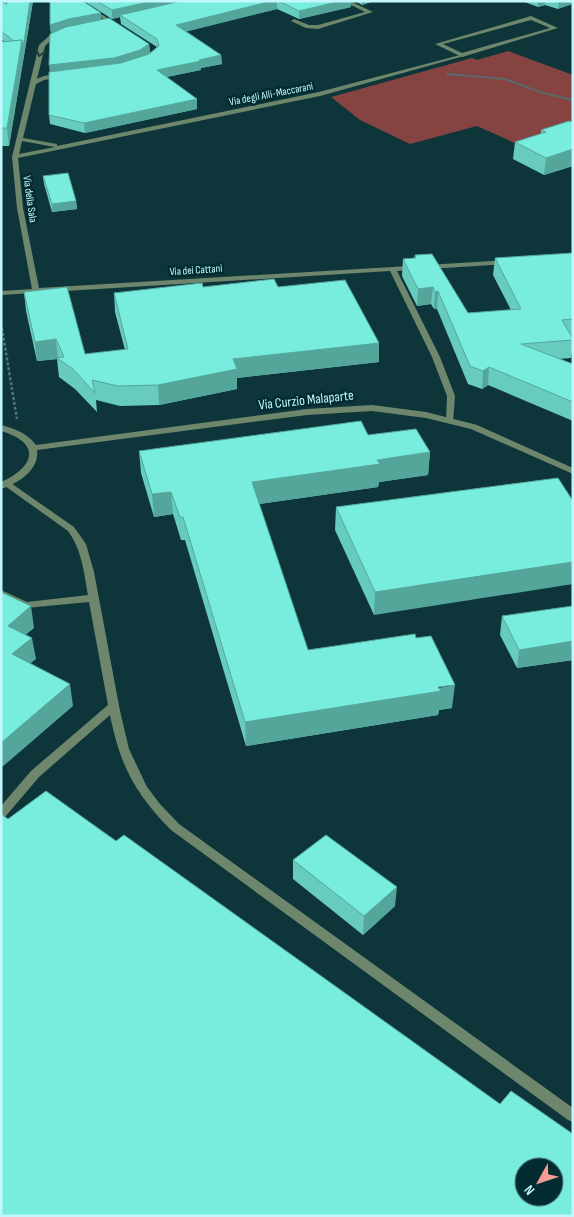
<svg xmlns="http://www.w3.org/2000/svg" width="574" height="1217" viewBox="0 0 574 1217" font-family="'Sofia Sans Condensed',sans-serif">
  <rect width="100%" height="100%" fill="#0e363a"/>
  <polygon fill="#854441" points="508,51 573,75 573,125 517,144 477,126 410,144 360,120 331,97 472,58 477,60"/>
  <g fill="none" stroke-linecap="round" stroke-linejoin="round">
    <polyline stroke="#4c787d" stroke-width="2" stroke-dasharray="2.5 1" stroke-linecap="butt" points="447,74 505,79 543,93 573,100"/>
    <polyline stroke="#4c787d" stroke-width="2.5" stroke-dasharray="3 2" stroke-linecap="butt" points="1,323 17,419"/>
    <g fill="#6d866c" fill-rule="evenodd">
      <polygon points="343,1 350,1 373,12 318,29 306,28 291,21 294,19 309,25 318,25 365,12"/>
      <path d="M531,16l27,12 -96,29 -27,-13zM531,20l19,8 -88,25 -19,-9z"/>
      <path d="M8,481l66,46 12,17 8,28 26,139 9,38 18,38 13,17 19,20 394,284v14l-5,-2 -397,-290c-36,-36 -51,-65 -61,-115l-71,62 -34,40 -4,1v-12l30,-35 77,-66 -19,-103 -63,6 -25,-11v-7l26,12 61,-7c-4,-22 -6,-45 -20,-64l-63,-45 -2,-2z"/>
    </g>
    <g fill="#6d866c" fill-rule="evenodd">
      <polygon points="74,1 80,1 119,25 114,26"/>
      <path d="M59,32l5,1 -11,5 -8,8 -8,33c7,-4 21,-6 28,-3l-21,4 -8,4 -13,54 34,6v2l262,-54 145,-38v2l-144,40 -302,62 5,50 16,80 471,-28v4h-3l-110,7 43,86 15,39 -2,26 -3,1 -4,-3 1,-24 -15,-39 -42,-86 -389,24v-4l31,-2 -15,-81 -5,-51 27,-112 10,-9zM22,141l33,6 -36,7z"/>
    </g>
    <path fill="#6d866c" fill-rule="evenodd" d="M372,405l54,7 51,13 96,43v6l-102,-45 -45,-11 -54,-7 -65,4 -270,35c3,20 -20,34 -36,39v-7c34,-15 41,-39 0,-51v-6c15,4 26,8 35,20l271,-36z"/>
  </g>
  <g fill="#67ccbe">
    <polygon points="1,1 33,1 9,146 1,146 1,42 5,42 1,39"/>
    <polygon points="84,1 351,1 351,7 299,19 277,9 186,31 221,55 222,64 201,68 201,70 166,77 197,99 197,109 85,133 50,124 49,115 51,33 50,25 101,20 149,44 150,53 157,47 121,24 120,17 112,19"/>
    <polygon points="355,1 374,1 362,5"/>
    <polygon points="522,1 573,1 558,9 545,5 538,7"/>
    <polygon points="573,122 573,166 544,175 513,159 515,142 541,134 541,130"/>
    <polygon points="43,176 76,201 77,209 52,212 44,184"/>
    <polygon points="573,253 573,337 572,337 573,339 573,346 571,358 559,359 573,364 573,421 488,385 482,389 468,384 437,309 434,309 431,304 417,306 402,276 403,259 414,258 415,255 468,313 511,310 493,275 495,258"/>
    <polygon points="203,287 278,287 379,343 379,362 237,378 237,389 159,405 120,406 96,400 97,412 75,389 59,377 57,359 37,361 26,311 24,292 85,354 125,350 115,312 114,293"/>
    <polygon points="368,435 430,452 428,475 379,482 378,487 259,504 308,650 452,708 439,710 438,715 246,746 185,540 181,540 173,514 154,517 141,473 139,451"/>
    <polygon points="558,478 374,615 335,530 336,507"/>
    <polygon points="573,606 573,660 517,668 500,635 502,616"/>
    <polygon points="293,860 395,906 363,935 293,879"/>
  </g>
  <g fill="#54a69b">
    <polygon points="30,1 33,1 24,56 23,48"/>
    <polygon points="153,1 191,1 120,15 120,17 112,19 112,10"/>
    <polygon points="272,1 277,1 277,9 177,34 176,25"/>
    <polygon points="341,1 351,1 351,7 299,19 299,11"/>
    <polygon points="362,1 374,1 362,5"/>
    <polygon points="538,1 545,1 545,5 538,7"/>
    <polygon points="559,1 573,1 573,4 558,9"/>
    <polygon points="101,13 101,21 51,34 50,25 69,19"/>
    <polygon points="22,40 24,56 9,146 7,128"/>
    <polygon points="149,44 150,53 115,67 50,74 49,65"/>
    <polygon points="221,55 222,64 201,68 201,70 157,79 157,70 199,60"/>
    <polygon points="197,99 197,109 85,133 84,123"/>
    <polygon points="573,149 573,166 544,175 546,158"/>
    <polygon points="76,201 77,209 52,212 52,204"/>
    <polygon points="433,287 431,304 417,306 418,289"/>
    <polygon points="438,291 437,309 434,309 435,292"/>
    <polygon points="56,339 58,359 37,361 35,342"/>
    <polygon points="379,343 379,362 237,378 237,389 159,405 158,385 233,359"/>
    <polygon points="489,367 488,385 482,389 483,371"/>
    <polygon points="430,452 428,475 379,482 378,487 252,505 252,482 377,460"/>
    <polygon points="171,492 173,514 154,517 152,494"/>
    <polygon points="573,562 573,584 374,615 375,592"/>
    <polygon points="31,606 34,628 11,647 8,626"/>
    <polygon points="32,638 36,659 15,676 12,654"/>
    <polygon points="573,641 573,660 517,668 519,650"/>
    <polygon points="70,684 73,706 1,768 1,743"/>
    <polygon points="455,685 452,708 439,710 438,715 246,746 245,722"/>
    <polygon points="397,887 395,906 363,935 364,916"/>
  </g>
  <g fill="#78eddd" stroke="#54a69b" fill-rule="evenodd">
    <polygon points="6,1 30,1 23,48 22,40 14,41 1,31 1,2 7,4"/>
    <polygon points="50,1 83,1 101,13 69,19 50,25"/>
    <polygon points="97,1 153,1 112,10"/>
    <polygon points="181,1 272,1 176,25 221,55 199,60 201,61 157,70 197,99 84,123 49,115 49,72 121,63 149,54 159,46 157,39 120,15"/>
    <polygon points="279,1 341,1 299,11"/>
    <polygon points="109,18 149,44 140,50 114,58 49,65 50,34 66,27"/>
    <polygon points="22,40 7,128 1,128 1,42"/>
    <polygon points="569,121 573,122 573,149 546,158 515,142 546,132 541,130"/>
    <polygon points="68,173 76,201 52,204 43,176"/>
    <polygon points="573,253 573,319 562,320 573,339 573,340 521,344 573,364 573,402 489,367 483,371 470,366 438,291 435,292 433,287 418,289 403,259 416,258 415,255 432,254 468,313 521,309 495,258"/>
    <polygon points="274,279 278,287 345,280 379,343 233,359 237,369 158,385 118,386 92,380 95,393 73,369 57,358 64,357 56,339 35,342 24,292 67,287 85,354 128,349 114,293 202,283 203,287"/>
    <polygon points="361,421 368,435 416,429 430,452 377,460 380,464 252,482 308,650 415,634 416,638 431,636 455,685 438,687 441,691 245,722 183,517 180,517 171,492 152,494 139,451"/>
    <polygon points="558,478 573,501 573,562 375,592 336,507"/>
    <polygon points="1,592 31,606 8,626 32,638 12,654 70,684 1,743"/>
    <polygon points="573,606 573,641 519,650 502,616"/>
    <path d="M46,791l70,50 8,-6 376,269 11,-13 62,43v82h-572v-402l7,5zM524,1167h30v30h-30z"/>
    <polygon points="326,835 397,887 364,916 293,860"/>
  </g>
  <defs><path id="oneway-chevron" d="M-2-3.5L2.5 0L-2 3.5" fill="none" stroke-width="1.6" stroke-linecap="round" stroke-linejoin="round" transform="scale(1.25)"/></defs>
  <use stroke="#1d423f" href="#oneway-chevron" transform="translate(40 53) rotate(106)"/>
  <g text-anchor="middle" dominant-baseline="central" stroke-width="5" stroke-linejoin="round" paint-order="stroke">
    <g font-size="11" fill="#c2f7fd" stroke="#022c30">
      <text transform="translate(271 94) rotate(-11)">Via degli Alli-Maccarani</text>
      <text transform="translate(30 199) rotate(82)">Via della Sala</text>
      <text transform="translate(196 270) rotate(-4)">Via dei Cattani</text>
    </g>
    <g font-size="14" fill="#c2f7fd" stroke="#022c30">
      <text transform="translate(306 400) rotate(-6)">Via Curzio Malaparte</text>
    </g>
  </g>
  <rect width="574" height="1217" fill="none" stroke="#c2f7fd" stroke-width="5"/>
  <g transform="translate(539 1182) rotate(230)"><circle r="24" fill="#022c30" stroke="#4f7d82"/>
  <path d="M0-4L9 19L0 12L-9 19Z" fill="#f59c96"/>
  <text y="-8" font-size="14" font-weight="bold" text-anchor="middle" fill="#c2f7fd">N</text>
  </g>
</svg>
